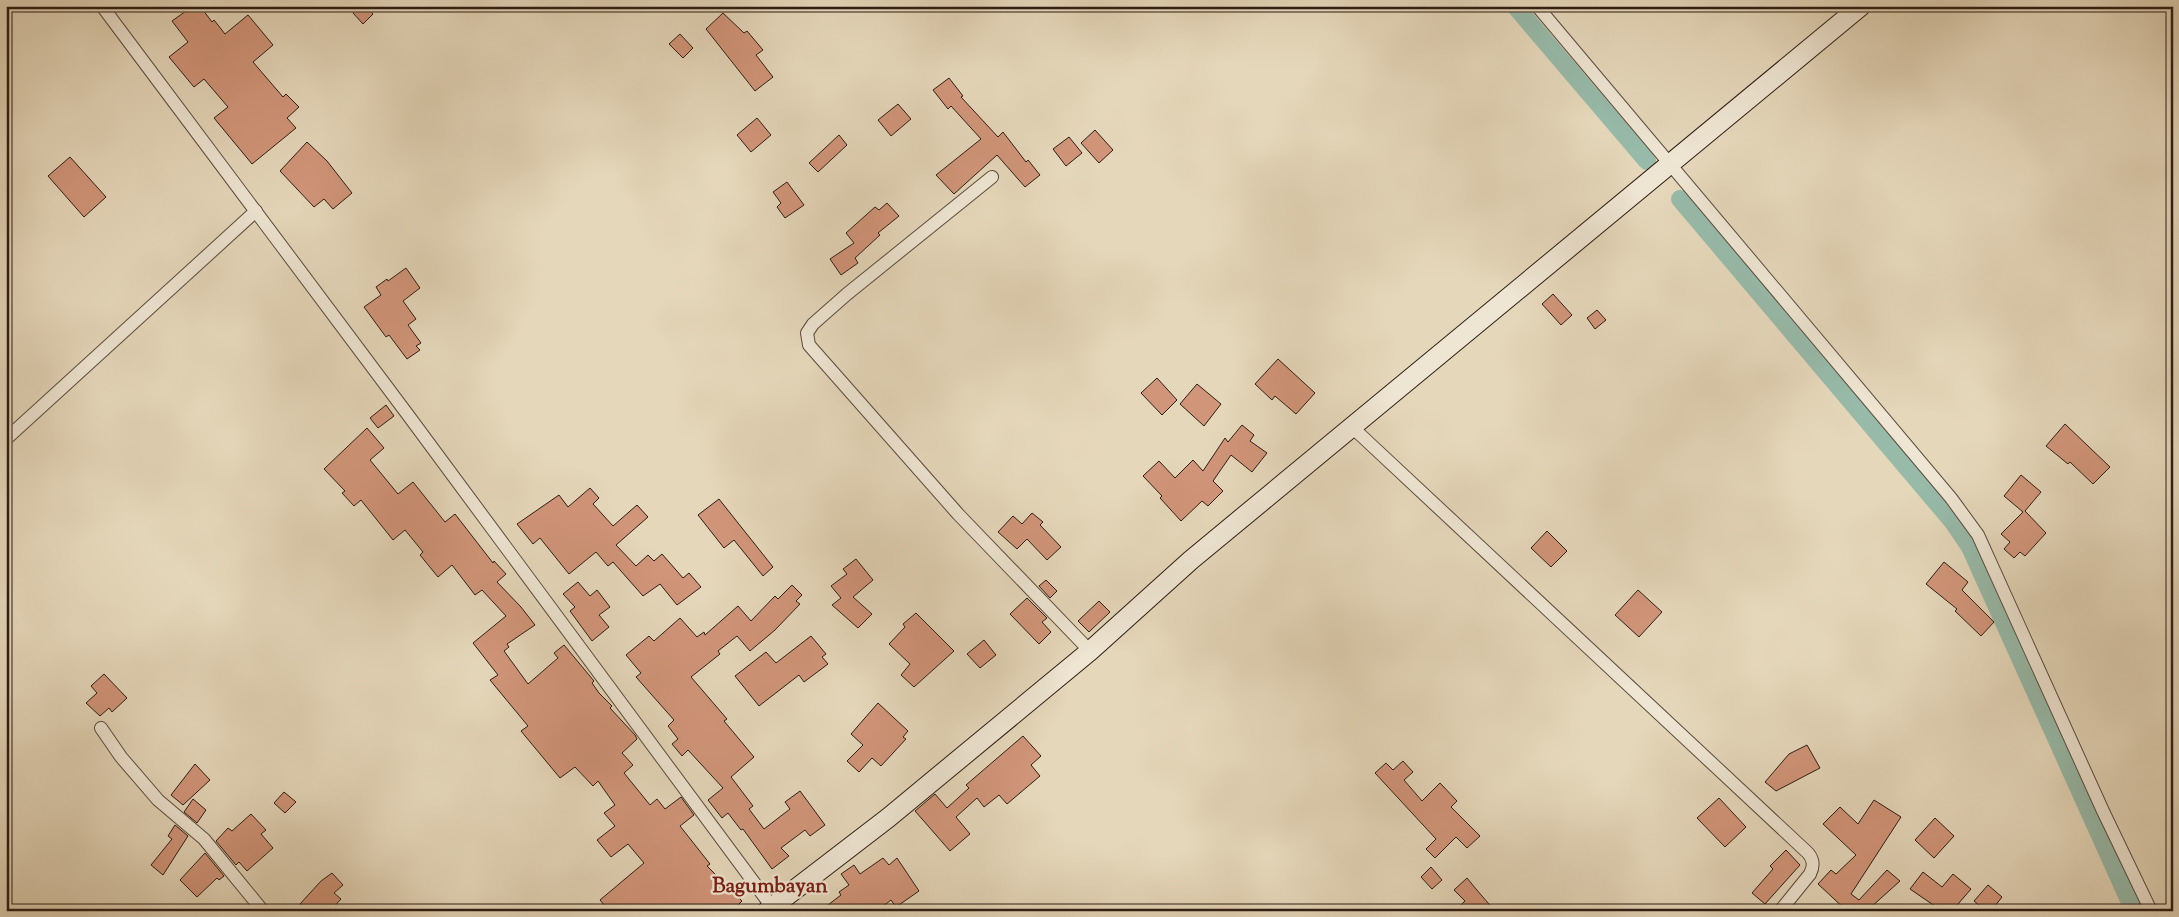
<svg xmlns="http://www.w3.org/2000/svg" width="2179" height="917" viewBox="0 0 2179 917" font-family="'Sorts Mill Goudy',serif">
  <rect width="100%" height="100%" fill="#e5d7ba"/>
  <filter id="stains"><feTurbulence type="fractalNoise" baseFrequency=".004" numOctaves="4"/><feColorMatrix values="0 0 0 0 .2 0 0 0 0 .09 0 0 0 0 .02 0 0 0 .5 -.17"/></filter>
  <radialGradient id="worn" r=".72"><stop offset=".6" stop-color="#630" stop-opacity="0"/><stop offset="1" stop-color="#630" stop-opacity=".3"/></radialGradient>
  <g fill="none" stroke-linecap="round" stroke-linejoin="round">
    <g stroke="#97baa9" stroke-width="18">
      <polyline points="1515,6 1647,161"/>
      <polyline points="1680,199 1953,522 1970,547 2134,911"/>
    </g>
  </g>
  <g fill="#d19579" stroke="#2d1c14">
    <polygon points="193,6 200,6 212,22 214,20 225,34 248,15 273,45 253,62 283,97 286,94 299,107 287,118 296,128 252,164 214,118 228,107 204,79 194,87 169,57 188,42 172,21"/>
    <polygon points="360,6 366,6 373,14 363,24 353,13"/>
    <polygon points="723,13 744,33 747,31 763,50 756,55 773,77 755,91 706,29"/>
    <polygon points="680,34 693,48 683,58 669,44"/>
    <polygon points="949,78 963,96 961,97 998,137 1003,132 1026,162 1028,160 1040,175 1025,187 997,155 954,194 936,175 981,139 951,106 948,109 933,90"/>
    <polygon points="898,104 911,119 891,136 878,120"/>
    <polygon points="757,118 771,135 751,152 737,135"/>
    <polygon points="1095,130 1113,150 1099,163 1081,143"/>
    <polygon points="839,135 847,145 818,172 809,163"/>
    <polygon points="1069,137 1082,153 1066,166 1053,149"/>
    <polygon points="307,142 327,161 352,193 333,209 324,199 314,207 280,171"/>
    <polygon points="70,157 106,197 84,217 48,176"/>
    <polygon points="787,182 804,205 785,218 777,207 781,203 773,192"/>
    <polygon points="887,203 899,216 878,233 880,235 855,258 858,263 841,275 830,259 854,243 846,233 875,207 879,210"/>
    <polygon points="406,268 420,288 403,301 416,319 408,325 421,343 416,346 420,350 407,359 389,335 386,337 364,307 381,295 376,287 387,279 388,281"/>
    <polygon points="1553,294 1572,315 1561,325 1542,304"/>
    <polygon points="1597,310 1606,320 1595,329 1587,318"/>
    <polygon points="1278,359 1315,393 1296,414 1275,396 1272,400 1255,384"/>
    <polygon points="1157,378 1177,400 1162,415 1141,393"/>
    <polygon points="1197,384 1221,404 1204,426 1180,404"/>
    <polygon points="386,405 394,416 378,428 370,418"/>
    <polygon points="2065,424 2110,467 2093,484 2070,462 2068,464 2046,446"/>
    <polygon points="1242,425 1254,435 1250,441 1267,453 1252,472 1231,455 1213,481 1223,491 1208,506 1202,501 1181,521 1160,498 1162,496 1143,476 1159,461 1175,478 1193,460 1203,471 1225,438 1228,442"/>
    <polygon points="367,428 384,448 370,460 398,494 413,482 445,522 455,514 493,563 494,561 506,574 497,582 521,607 535,625 507,644 509,647 504,651 528,684 558,658 554,653 564,645 594,681 592,683 599,693 612,706 610,708 635,735 637,739 622,753 633,765 624,773 650,805 657,799 665,809 681,797 694,815 680,826 710,864 707,866 742,901 732,911 609,911 600,900 644,863 628,844 611,857 597,840 615,826 604,813 615,805 598,781 593,786 575,767 560,778 521,731 528,726 490,680 498,675 473,643 506,616 482,590 475,595 452,565 438,577 420,555 423,552 405,530 393,540 361,500 354,506 342,493 345,491 324,469"/>
    <polygon points="2021,475 2041,492 2025,511 2046,533 2025,556 2020,552 2014,558 2004,549 2010,542 2001,534 2023,512 2004,496"/>
    <polygon points="590,488 599,498 593,504 613,526 637,505 648,517 616,545 636,566 648,555 654,561 662,554 683,578 689,573 701,587 677,605 660,584 643,596 613,562 608,566 596,552 569,574 540,538 533,544 517,524 559,495 568,507"/>
    <polygon points="719,499 773,567 763,576 734,540 724,548 698,515"/>
    <polygon points="1032,513 1043,522 1040,525 1061,547 1047,560 1027,539 1017,549 998,532 1013,516 1022,524"/>
    <polygon points="1547,531 1567,551 1551,567 1531,548"/>
    <polygon points="856,559 873,580 853,597 872,614 858,628 832,605 841,598 831,586 847,574 843,569"/>
    <polygon points="1944,562 1968,582 1962,590 1994,622 1981,636 1955,611 1957,609 1926,584"/>
    <polygon points="1046,580 1057,591 1050,598 1039,586"/>
    <polygon points="578,582 590,596 597,590 610,607 599,615 609,627 592,641 570,611 575,607 563,594"/>
    <polygon points="792,585 802,595 796,601 800,604 775,630 750,651 737,636 718,651 720,654 691,677 727,719 724,721 754,757 731,777 753,806 749,809 764,829 790,809 785,802 800,791 825,825 810,836 805,830 781,848 789,856 772,869 743,829 741,830 728,813 722,818 708,800 723,788 688,750 682,756 672,744 678,739 668,726 674,720 636,677 641,673 626,655 649,636 654,641 680,618 697,637 704,632 705,635 738,606 751,621 775,596 778,599"/>
    <polygon points="1638,590 1662,612 1639,637 1615,615"/>
    <polygon points="1027,598 1047,618 1042,622 1051,632 1039,644 1010,614"/>
    <polygon points="1099,601 1110,612 1089,632 1078,621"/>
    <polygon points="916,613 954,651 914,687 901,675 910,664 889,644 905,627 903,624"/>
    <polygon points="811,636 826,654 822,657 828,664 804,682 799,675 759,706 735,676 766,652 776,663"/>
    <polygon points="984,640 996,655 980,668 967,654"/>
    <polygon points="104,674 127,698 112,712 109,708 100,716 86,703 97,693 91,686"/>
    <polygon points="878,703 908,731 903,737 906,739 881,766 872,758 859,772 847,761 863,745 851,734"/>
    <polygon points="1023,736 1041,756 1031,765 1040,776 1007,804 999,795 984,807 977,798 956,817 970,834 950,851 915,811 935,794 947,808 969,788 966,785"/>
    <polygon points="1807,745 1820,768 1776,791 1765,782 1789,754"/>
    <polygon points="1403,761 1413,772 1404,780 1422,801 1440,783 1457,801 1451,807 1480,836 1467,848 1456,837 1435,858 1426,849 1436,839 1375,773 1386,763 1393,770"/>
    <polygon points="195,764 210,780 183,805 171,795"/>
    <polygon points="284,792 296,802 285,813 274,803"/>
    <polygon points="1719,798 1746,827 1725,847 1697,818"/>
    <polygon points="193,799 206,810 197,823 184,812"/>
    <polygon points="1874,800 1901,817 1851,894 1859,900 1887,870 1900,881 1870,908 1873,911 1847,911 1818,884 1831,870 1836,874 1856,855 1823,824 1840,807 1858,824"/>
    <polygon points="251,814 266,830 261,834 273,848 247,871 239,862 236,865 216,841 228,828 232,831"/>
    <polygon points="1935,818 1954,836 1934,858 1915,840"/>
    <polygon points="175,825 188,836 163,875 151,865 172,839 168,836"/>
    <polygon points="1786,850 1800,865 1765,904 1752,893 1773,869 1770,866"/>
    <polygon points="205,853 224,876 219,880 217,878 197,897 180,880"/>
    <polygon points="883,858 889,865 897,858 919,891 896,907 891,900 877,911 820,911 841,895 839,892 849,885 841,874 854,865 860,874"/>
    <polygon points="1431,867 1442,880 1432,889 1421,877"/>
    <polygon points="1923,872 1942,887 1953,874 1971,889 1952,911 1942,911 1910,889"/>
    <polygon points="332,873 343,885 334,893 341,899 330,911 308,911 300,904 321,881"/>
    <polygon points="1467,878 1476,889 1495,911 1454,911 1465,901 1454,890"/>
    <polygon points="1988,885 2002,897 1991,911 1986,911 1974,901"/>
  </g>
  <g fill="none" stroke-linecap="round" stroke-linejoin="round">
    <g stroke="#5b4b3e" stroke-width="14">
      <g id="minor">
        <polyline points="102,6 408,415 775,911"/>
        <polyline points="1537,6 1951,498 1978,535 2103,811 2151,911"/>
        <polyline points="992,177 847,294 813,324 807,333 809,345 958,514 1090,651"/>
        <path d="M1352,427l456,426c6,7 6,13 2,21l-30,37"/>
        <polyline points="6,439 256,211"/>
        <polyline points="101,728 121,757 158,800 204,839 263,911"/>
      </g>
    </g>
    <g stroke="#2d1c14" stroke-width="21">
      <polyline id="secondary" points="767,911 888,818 1090,651 1191,560 1861,6"/>
    </g>
    <use href="#minor" stroke="#eee5d2" stroke-width="12"/>
    <use href="#secondary" stroke="#eee5d2" stroke-width="19"/>
  </g>
  <g text-anchor="middle" dominant-baseline="central" stroke-width="4.5" stroke-linejoin="round" paint-order="stroke">
    <g font-size="21" font-weight="bold" fill="#7a1f14" stroke="#eee5d2">
      <text x="770" y="887">Bagumbayan</text>
    </g>
  </g>
  <rect width="2179" height="917" fill="none" stroke="#e5d7ba" stroke-width="25"/>
  <rect x="8" y="8" width="2164" height="902" fill="none" stroke="#2d1c14" stroke-width="2.5"/>
  <rect x="12" y="12" width="2154" height="892" fill="none" stroke="#2d1c14"/>
  <rect width="100%" height="100%" filter="url(#stains)"/>
  <rect width="100%" height="100%" fill="url(#worn)"/>
</svg>
